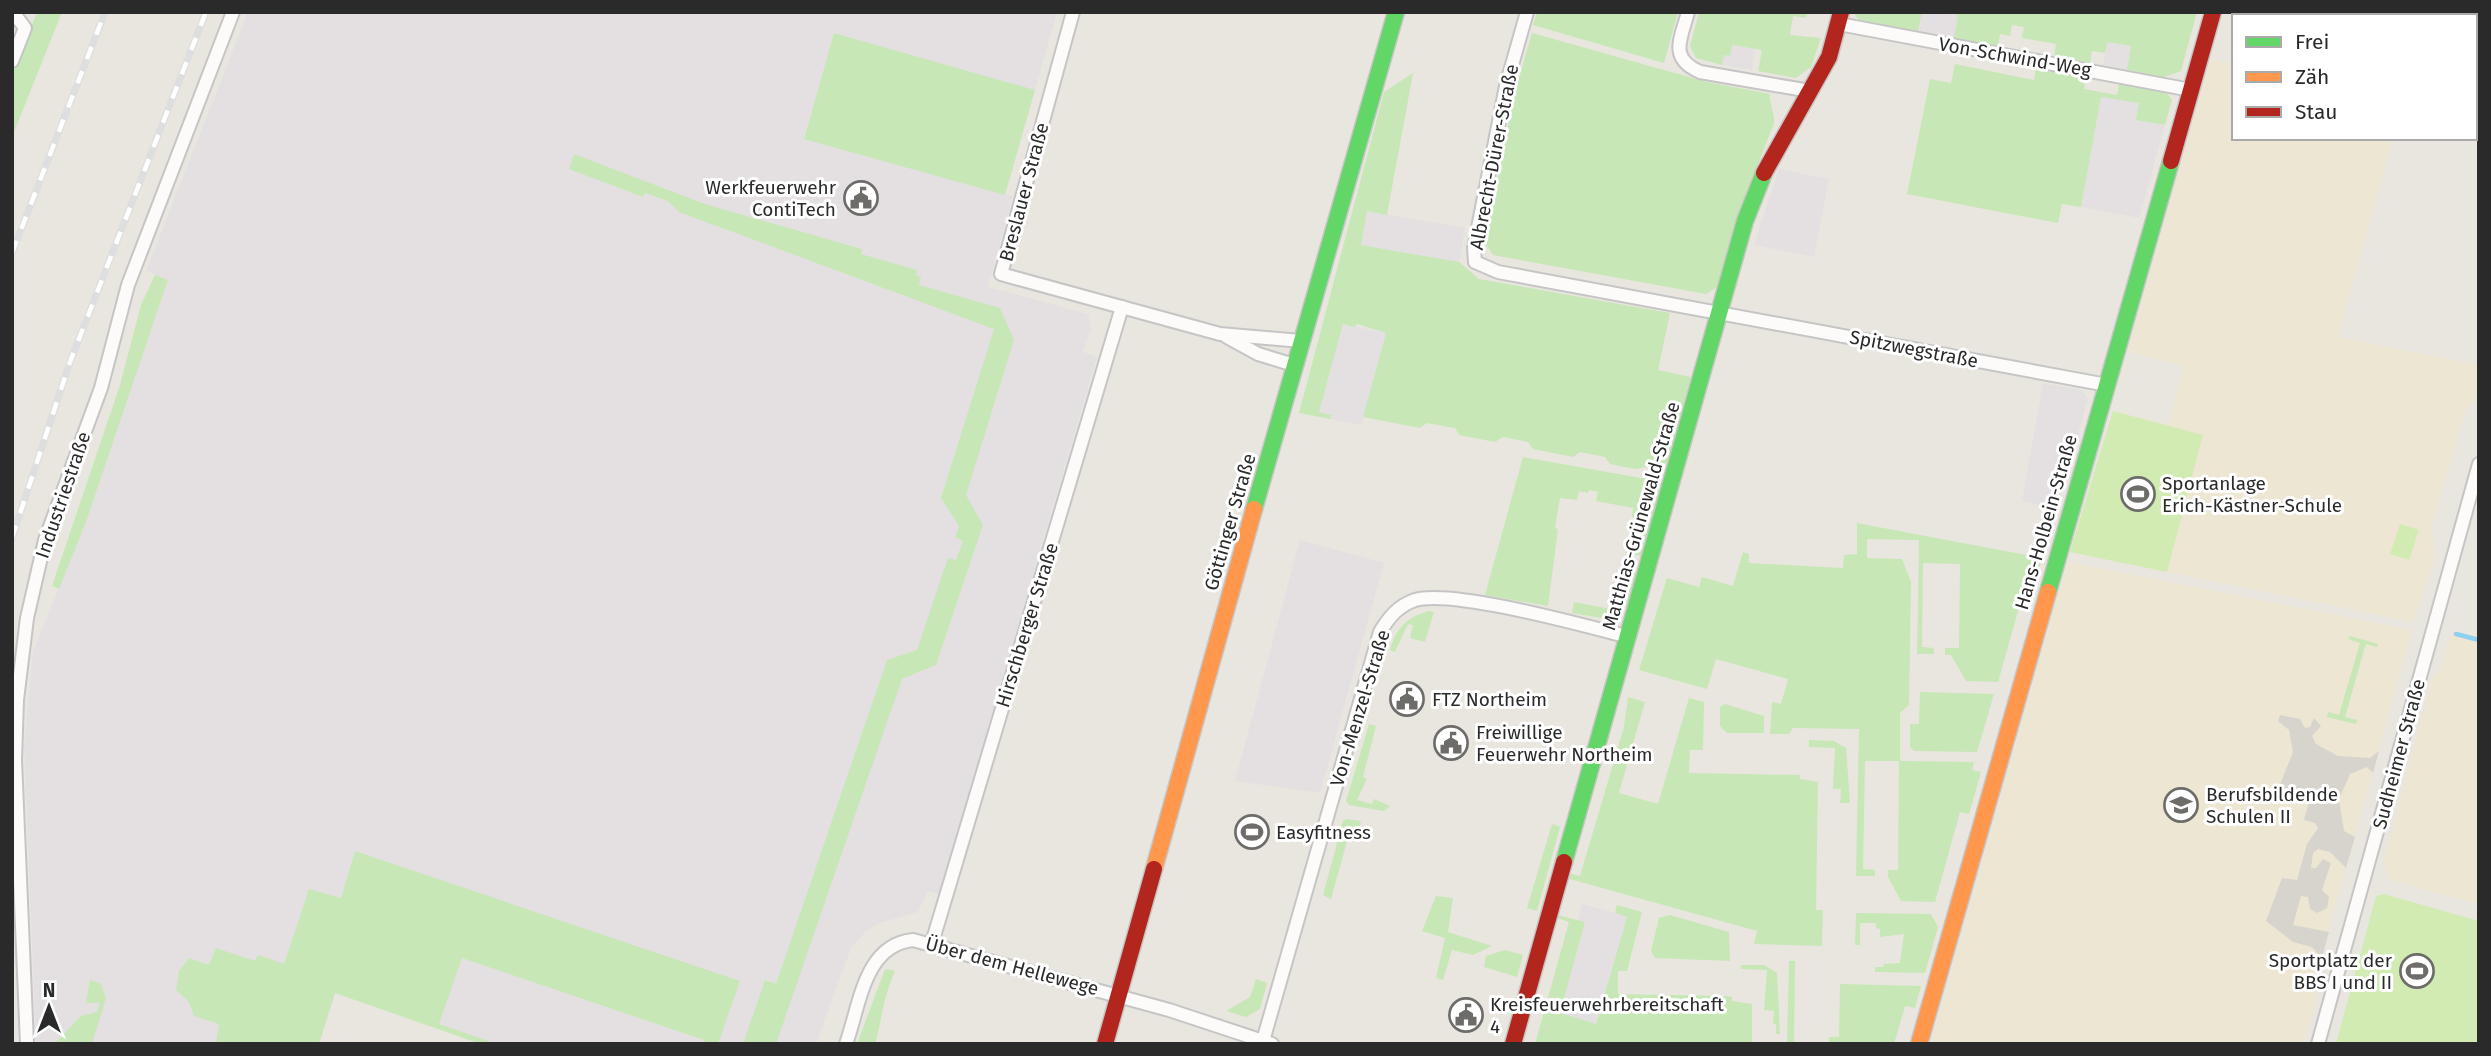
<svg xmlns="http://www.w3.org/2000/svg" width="2491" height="1056" viewBox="0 0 2491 1056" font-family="'Fira Sans',sans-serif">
  <rect width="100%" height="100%" fill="#e9e6df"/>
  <g fill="#e4e0e2">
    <polygon points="248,12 1057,12 1035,90 834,34 804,138 1013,196 988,287 1088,314 1091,328 1083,352 1097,357 939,894 928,891 918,912 880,923 866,931 851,948 816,1044 481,1044 335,993 319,1044 36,1044 24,746 33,651 86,522 168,280 146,271"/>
    <polygon points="1922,12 1958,15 1954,38 1918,31"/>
    <polygon points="2108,42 2131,46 2127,70 2103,65"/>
    <polygon points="1731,45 1755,49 1752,70 1722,65 1724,55"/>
    <polygon points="2101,96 2139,103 2137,120 2165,125 2139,218 2081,207"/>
    <polygon points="1779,169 1829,179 1814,257 1754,245"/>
    <polygon points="1367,211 1465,228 1459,262 1361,245"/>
    <polygon points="1343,324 1386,333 1361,425 1330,419 1330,415 1319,412"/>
    <polygon points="2043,383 2081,390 2088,399 2056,508 2022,501"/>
    <polygon points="1300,540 1384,563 1320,793 1235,781"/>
    <polygon points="1582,904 1627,916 1596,1024 1559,1014 1585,923 1578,920"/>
  </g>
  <g fill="#ede6d3">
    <polygon points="2211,59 2234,63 2234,138 2393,138 2338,337 2479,365 2479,394 2465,412 2432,526 2435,559 2413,622 2070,552 2113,411 2169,425 2184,366 2128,351"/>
    <polygon points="2068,562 2412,630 2320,961 2319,988 2304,1044 1931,1044"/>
    <polygon points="2450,635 2479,643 2479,904 2390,880 2384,862 2432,678 2441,670"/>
  </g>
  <g fill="#c7e7b6">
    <polygon points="37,12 62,12 12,137 12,74"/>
    <polygon points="1537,12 1678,12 1664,63 1533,25"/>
    <polygon points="1699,12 1807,12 1806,18 1793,16 1790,35 1821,38 1811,67 1796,78 1758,71 1762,50 1732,45 1730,56 1724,55 1722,65 1696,58 1690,46"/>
    <polygon points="1853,12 1922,12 1918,31 1859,20"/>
    <polygon points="1945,12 2197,12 2181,71 2164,77 2127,70 2131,46 2108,42 2105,53 2092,51 2090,63 2054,57 2056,44 2022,38 2024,27 2012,25 2010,36 2000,34 1998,46 1954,38 1958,15"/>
    <polygon points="834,33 1035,90 1005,195 804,139"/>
    <path d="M1532,33l175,49 63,12c-1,10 5,19 4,30l-35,87 -22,76 -11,7 -213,-39 -9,-13 31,-150z"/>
    <polygon points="1955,64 2034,80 2036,69 2085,78 2084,89 2117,95 2119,84 2166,92 2172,100 2165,125 2136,120 2139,103 2101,97 2081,207 2062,204 2058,223 1907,194 1930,79 1951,83"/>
    <polygon points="1413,73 1387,215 1367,211 1361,245 1459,262 1479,279 1670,313 1658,370 1691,377 1667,463 1635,469 1610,464 1605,457 1580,452 1573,457 1533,449 1528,442 1503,437 1495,442 1459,435 1455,428 1427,423 1420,428 1363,417 1386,333 1357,324 1355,327 1343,324 1319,412 1331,415 1330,419 1299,413 1384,92"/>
    <polygon points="574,154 705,204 862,249 861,254 917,270 916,275 921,277 919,285 1000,308 1014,340 966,495 983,525 936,665 902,679 776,1044 743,1044 765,980 776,984 887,660 917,650 948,558 956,560 963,541 955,537 959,526 941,498 994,329 679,212 668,201 645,193 643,197 569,169"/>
    <polygon points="155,275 168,280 86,522 59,589 52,586 120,385 141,305"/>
    <polygon points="1523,457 1641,478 1662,479 1642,556 1629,554 1626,570 1638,573 1630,603 1607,619 1572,613 1574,602 1611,609 1616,584 1620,584 1627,547 1632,547 1637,518 1632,517 1633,508 1596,501 1598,492 1589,490 1588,493 1579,491 1577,500 1560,498 1555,528 1558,529 1548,606 1485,595"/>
    <polygon points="1857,523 2042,558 2030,599 2022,597 1998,682 1966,681 1951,655 1945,655 1945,648 1959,648 1960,564 1923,563 1922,647 1934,648 1934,654 1917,654 1919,540 1867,539 1867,558 1902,559 1911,582 1909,705 1900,713 1900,761 1974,762 1972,770 1981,772 1969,814 1960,812 1935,902 1901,901 1888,877 1888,870 1898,870 1899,761 1865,761 1863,869 1875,870 1875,876 1856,876 1859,729 1793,728 1789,734 1770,734 1772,702 1781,704 1788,679 1716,659 1707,689 1639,670 1667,578 1699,587 1702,577 1733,586 1743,552 1749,554 1749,563 1843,568 1844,555 1857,554"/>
    <path d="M1429,611l5,1 -9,30 -15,-4 3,-13 -5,-1 -13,28 -5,-2c6,-22 17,-33 39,-39z"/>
    <polygon points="2350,636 2378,644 2377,647 2366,644 2364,650 2345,717 2357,720 2356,724 2327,717 2328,712 2339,715 2360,643 2348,639"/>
    <polygon points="1920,692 1994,694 1977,752 1914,751 1910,747 1910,724 1919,724"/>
    <polygon points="1628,697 1645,702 1619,793 1658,804 1689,698 1704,702 1703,750 1690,750 1689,773 1800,775 1800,779 1818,782 1816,910 1823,910 1822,946 1754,944 1757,931 1566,878 1568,873 1580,876 1624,727"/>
    <polygon points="1725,704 1764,716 1764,733 1727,733 1720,726 1720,707"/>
    <polygon points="1369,724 1376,726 1363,777 1367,779 1357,800 1372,804 1374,799 1390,806 1384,811 1349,805 1346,801"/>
    <polygon points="1809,740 1834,741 1846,748 1850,803 1840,803 1841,789 1833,789 1835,748 1809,747"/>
    <polygon points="1347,819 1361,821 1357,835 1349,834 1331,899 1323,895 1343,821"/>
    <polygon points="1552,824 1560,827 1537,911 1527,908"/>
    <polygon points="355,851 740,981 718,1044 703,1044 704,1040 462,958 439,1024 497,1044 481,1044 335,993 319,1044 216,1044 219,1024 194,1016 189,1002 176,990 179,971 189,958 209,965 216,948 255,961 258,955 284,964 309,889 341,898"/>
    <polygon points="1436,896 1453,898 1448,932 1492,946 1473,955 1452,950 1443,980 1436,978 1445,938 1422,931"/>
    <polygon points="1617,905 1642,912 1627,971 1618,971 1618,994 1725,996 1732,997 1732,1001 1752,1004 1752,1044 1535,1044 1569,922 1557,918 1558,915 1585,922 1560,1013 1596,1024 1627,917 1615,913"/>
    <polygon points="1856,913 1931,914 1938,927 1925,973 1875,972 1875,967 1883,967 1884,964 1900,963 1904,934 1880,937 1880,929 1876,928 1876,923 1860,923 1860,945 1855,945"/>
    <polygon points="1670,915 1729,932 1730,961 1655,958 1651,951 1659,918"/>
    <polygon points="1505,950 1523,955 1517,977 1484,967 1486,956"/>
    <polygon points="1789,961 1795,961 1794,1044 1787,1044"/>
    <polygon points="1741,965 1764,965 1777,973 1780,1034 1776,1034 1776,1024 1773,1024 1774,1011 1764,1010 1767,970 1741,969"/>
    <path d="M885,969l10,2c-11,23 -13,48 -20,73h-18z"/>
    <polygon points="1256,979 1267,983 1260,1009 1246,1017 1226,1011 1250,997"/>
    <polygon points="90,980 101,984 106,998 92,1044 54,1044 81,1016 97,1012 100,1003 86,1003"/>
    <polygon points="1840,984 1921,986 1915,1008 1905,1006 1894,1044 1829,1044 1829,1037 1839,1037"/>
  </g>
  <g fill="#d2ebb3">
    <polygon points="2113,411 2203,435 2167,572 2070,552"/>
    <polygon points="2400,524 2419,530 2409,560 2390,554"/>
    <polygon points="2384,894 2479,921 2479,1044 2336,1044 2376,896"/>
  </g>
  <polygon fill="#d7d4ce" points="2280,715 2300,719 2305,728 2310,727 2314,718 2321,726 2312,736 2316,744 2338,756 2370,758 2379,751 2373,773 2367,767 2350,774 2339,799 2344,831 2355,837 2346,868 2330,852 2318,849 2313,853 2311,868 2316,868 2323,859 2331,863 2322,890 2329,897 2327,908 2317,913 2310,909 2308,897 2301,896 2293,925 2329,932 2322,958 2312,947 2293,942 2266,921 2282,878 2297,880 2307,844 2318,828 2315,823 2304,820 2309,802 2299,799 2300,795 2277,792 2293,752 2289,730 2278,721"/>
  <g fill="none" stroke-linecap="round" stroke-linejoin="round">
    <polyline stroke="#8ed0ef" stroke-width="4.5" points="2456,634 2479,640"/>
    <g stroke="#c6c5c5" stroke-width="16">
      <g id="street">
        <polyline points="1073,12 1001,274 1220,334 1301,341"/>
        <polyline points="1527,12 1506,86 1474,248 1475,262 1498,272 2107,385"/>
        <path d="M1688,12c-7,27 -20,46 12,60l110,19"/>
        <polyline points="1839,24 2191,90"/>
        <polyline points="12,61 25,28 13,12"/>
        <polyline points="1227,337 1258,354 1294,365"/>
        <polyline points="932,943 1122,307"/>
        <path d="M1263,1041l117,-409c9,-15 18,-26 35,-32 38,-11 171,26 214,37"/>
        <polyline points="27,1044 15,760 17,700 27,618 45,540 101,388 128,285 233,12"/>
        <path d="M846,1044c14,-39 18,-99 67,-104l256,70 103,34"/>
        <polyline points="2318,1044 2479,464"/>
      </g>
    </g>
    <g stroke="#c6c5c5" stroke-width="19">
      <g id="fast">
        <polyline points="1254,509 1396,12"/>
        <polyline points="2048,592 2171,161"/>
        <polyline points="1564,862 1745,221 1764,173"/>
      </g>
    </g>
    <g stroke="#c6c5c5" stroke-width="19">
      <g id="slow">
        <polyline points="1154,869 1254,509"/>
        <polyline points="1919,1044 2048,592"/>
      </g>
    </g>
    <g stroke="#c6c5c5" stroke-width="19">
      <g id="jam">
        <polyline points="2171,161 2213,12"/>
        <polyline points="1764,173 1829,57 1841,12"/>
        <polyline points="1105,1044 1154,869"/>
        <polyline points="1513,1044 1564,862"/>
      </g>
    </g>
    <use href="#street" stroke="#fcfbfa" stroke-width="12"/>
    <use href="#fast" stroke="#63d668" stroke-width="16"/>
    <use href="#slow" stroke="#ff974d" stroke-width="16"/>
    <use href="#jam" stroke="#b3261e" stroke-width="16"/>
    <g stroke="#dddedf" stroke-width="7">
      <g id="rail">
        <polyline points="12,253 105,12"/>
        <polyline points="12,538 70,362 206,12"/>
      </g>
    </g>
    <use href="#rail" stroke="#fff" stroke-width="4.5" stroke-dasharray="13" stroke-linecap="butt"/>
  </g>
  <defs>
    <g id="civic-ring" transform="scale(1.75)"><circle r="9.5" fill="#fff" stroke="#6d6c69" stroke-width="1.5"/><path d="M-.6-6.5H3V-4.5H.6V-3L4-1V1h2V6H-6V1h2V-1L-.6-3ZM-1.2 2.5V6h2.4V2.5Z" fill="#6d6c69"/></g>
    <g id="stadium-ring" transform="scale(1.75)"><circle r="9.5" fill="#fff" stroke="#6d6c69" stroke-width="1.5"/><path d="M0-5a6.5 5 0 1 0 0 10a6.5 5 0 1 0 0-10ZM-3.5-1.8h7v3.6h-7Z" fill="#6d6c69"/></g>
    <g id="school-ring" transform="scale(1.75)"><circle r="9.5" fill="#fff" stroke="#6d6c69" stroke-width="1.5"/><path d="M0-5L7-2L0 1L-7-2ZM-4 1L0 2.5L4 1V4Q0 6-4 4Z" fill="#6d6c69"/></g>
  </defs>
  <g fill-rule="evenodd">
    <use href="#civic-ring" x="861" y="198"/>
    <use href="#stadium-ring" x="2138" y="494"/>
    <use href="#civic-ring" x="1407" y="699"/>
    <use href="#civic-ring" x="1451" y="743"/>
    <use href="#school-ring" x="2181" y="805"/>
    <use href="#stadium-ring" x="1252" y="832"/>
    <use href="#stadium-ring" x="2417" y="971"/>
    <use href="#civic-ring" x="1466" y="1015"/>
  </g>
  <g text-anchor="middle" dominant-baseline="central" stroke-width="6" stroke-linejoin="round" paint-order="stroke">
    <g font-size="19" fill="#2a2a2a" stroke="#fff">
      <text transform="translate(2015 57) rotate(10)">Von-Schwind-Weg</text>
      <text transform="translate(1494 157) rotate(-79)">Albrecht-Dürer-Straße</text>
      <text transform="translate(1024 192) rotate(-75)">Breslauer Straße</text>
      <text transform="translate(1914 349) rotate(11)">Spitzwegstraße</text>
      <text transform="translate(63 495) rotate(-71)">Industriestraße</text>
      <text transform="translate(1641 516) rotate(-74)">Matthias-Grünewald-Straße</text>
      <text transform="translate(1230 522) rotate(-74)">Göttinger Straße</text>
      <text transform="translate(2046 522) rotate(-74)">Hans-Holbein-Straße</text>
      <text transform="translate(1027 625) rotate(-73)">Hirschberger Straße</text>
      <text transform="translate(1360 708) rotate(-73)">Von-Menzel-Straße</text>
      <text transform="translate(2399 754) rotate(-75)">Sudheimer Straße</text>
      <text transform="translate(1012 966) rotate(15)">Über dem Hellewege</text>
    </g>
    <g font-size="19" fill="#2a2a2a" stroke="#fff" text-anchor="start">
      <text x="836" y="187" text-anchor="end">Werkfeuerwehr<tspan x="836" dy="22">ContiTech</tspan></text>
      <text x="2162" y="483">Sportanlage<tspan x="2162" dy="22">Erich-Kästner-Schule</tspan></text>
      <text x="1432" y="699">FTZ Northeim</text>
      <text x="1476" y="732">Freiwillige<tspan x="1476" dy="22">Feuerwehr Northeim</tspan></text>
      <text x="2206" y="794">Berufsbildende<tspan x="2206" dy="22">Schulen II</tspan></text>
      <text x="1276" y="832">Easyfitness</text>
      <text x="2392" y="960" text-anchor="end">Sportplatz der<tspan x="2392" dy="22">BBS I und II</tspan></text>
      <text x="1490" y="1004">Kreisfeuerwehrbereitschaft<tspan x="1490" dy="22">4</tspan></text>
    </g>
  </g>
  <rect width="2491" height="1056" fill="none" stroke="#2a2a2a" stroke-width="28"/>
  <rect x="2232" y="14" width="245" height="126" fill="#ffffff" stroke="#aaaaaa" stroke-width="2"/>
  <rect x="2246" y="37" width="35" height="10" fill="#63d668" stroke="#aaaaaa" stroke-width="2"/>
  <text x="2295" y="49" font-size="21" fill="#2a2a2a">Frei</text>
  <rect x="2246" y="72" width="35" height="10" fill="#ff974d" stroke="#aaaaaa" stroke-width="2"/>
  <text x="2295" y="84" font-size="21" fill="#2a2a2a">Zäh</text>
  <rect x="2246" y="107" width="35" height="10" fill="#b3261e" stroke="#aaaaaa" stroke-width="2"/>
  <text x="2295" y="119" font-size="21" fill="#2a2a2a">Stau</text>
  <g transform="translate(49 1007)" stroke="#ffffff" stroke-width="5" paint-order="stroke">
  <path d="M0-5L12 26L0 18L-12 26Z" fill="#2a2a2a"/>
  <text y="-10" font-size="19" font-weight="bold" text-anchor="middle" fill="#2a2a2a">N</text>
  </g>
</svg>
